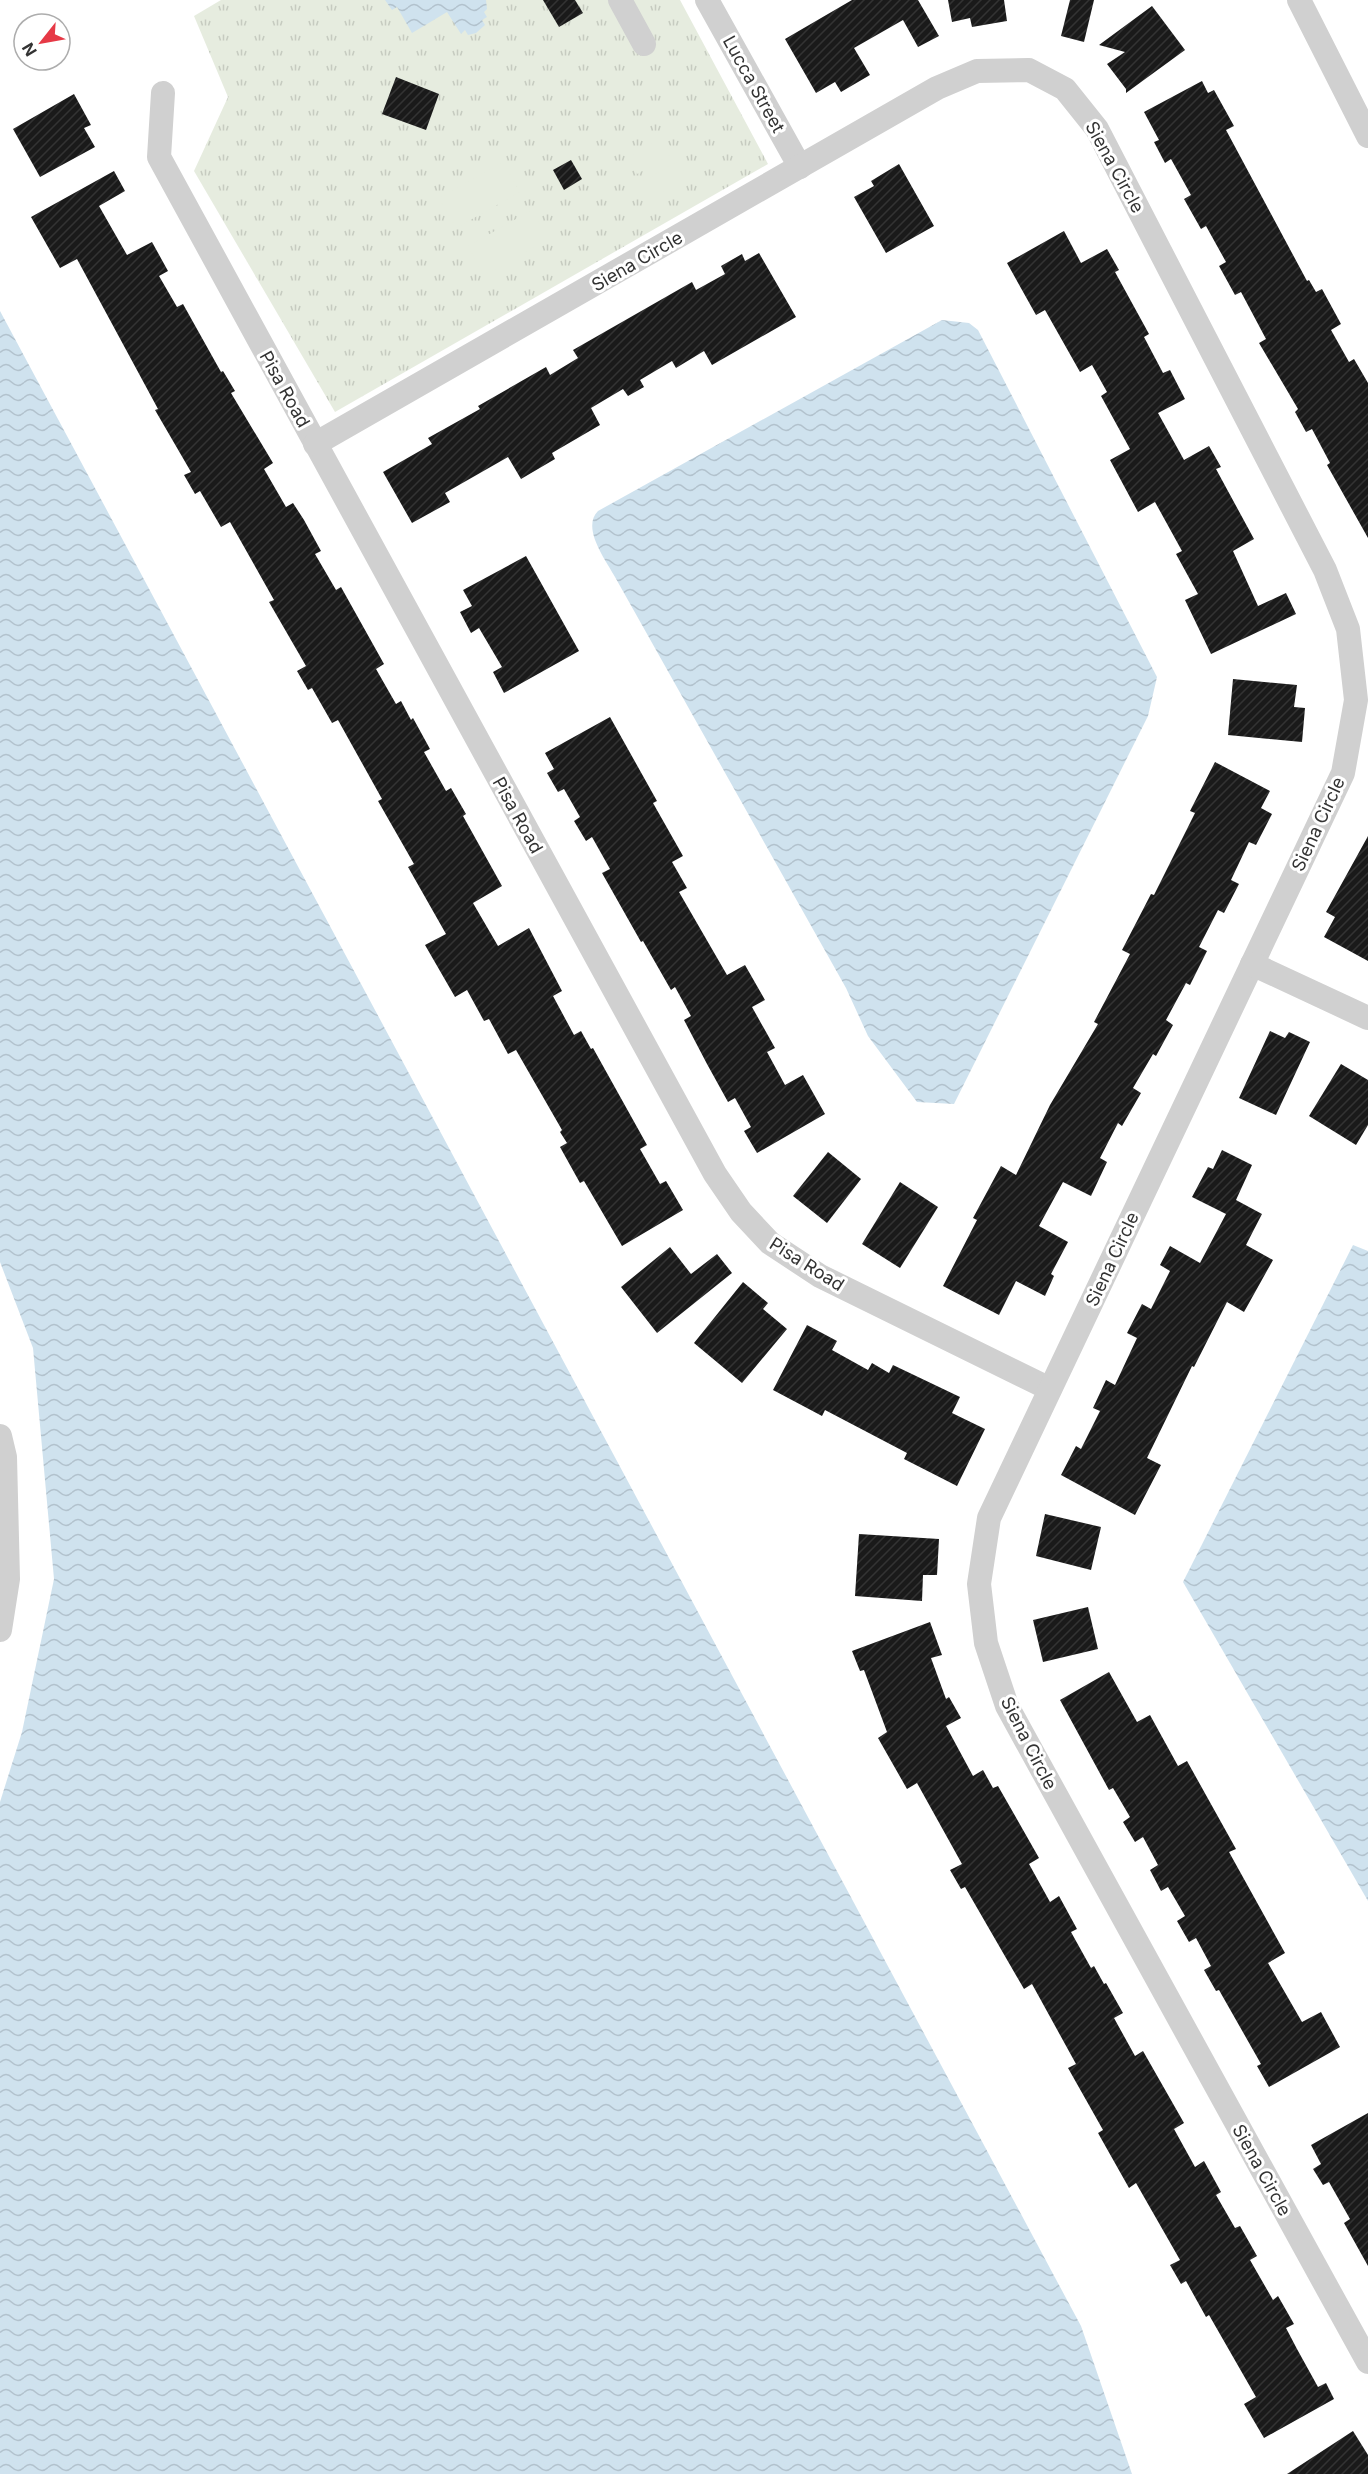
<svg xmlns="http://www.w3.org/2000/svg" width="1368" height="2474" viewBox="0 0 1368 2474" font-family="Inter,sans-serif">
  <defs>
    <pattern id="grass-tufts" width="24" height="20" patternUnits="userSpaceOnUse" patternTransform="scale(1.5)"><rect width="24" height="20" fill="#e6ecdf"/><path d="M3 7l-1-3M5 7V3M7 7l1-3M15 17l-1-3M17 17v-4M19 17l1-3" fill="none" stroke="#c6cbc0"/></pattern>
    <pattern id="water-waves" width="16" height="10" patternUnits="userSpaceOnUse" patternTransform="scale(1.5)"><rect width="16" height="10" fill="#cfe2ee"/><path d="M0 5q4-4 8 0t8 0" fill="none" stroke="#b2c2cd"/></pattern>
    <pattern id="building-hatch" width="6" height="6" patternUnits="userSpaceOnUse" patternTransform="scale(1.5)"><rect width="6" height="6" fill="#1a1a1a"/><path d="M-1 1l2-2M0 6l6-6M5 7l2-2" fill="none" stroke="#333"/></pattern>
  </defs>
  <rect width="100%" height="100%" fill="#fff"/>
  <polygon fill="url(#grass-tufts)" points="221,0 680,0 768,164 335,412 194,171 228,97 194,16"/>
  <g fill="#e6ecdf">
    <polygon points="664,136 674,153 637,174 628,158"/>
    <polygon points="678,161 687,177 651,199 642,182"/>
    <polygon points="503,162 520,192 456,228 439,198"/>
    <polygon points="532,210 548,239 484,276 468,246"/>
  </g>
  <g fill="url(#water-waves)">
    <polygon points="385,0 486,0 487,9 484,12 487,17 482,20 485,25 476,33 468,35 465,30 461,34 447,12 412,33 397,7 392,10"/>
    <polygon points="0,311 1081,2326 1132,2474 0,2474 0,1802 22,1732 54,1579 33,1348 0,1262"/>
    <path d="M942,320l27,3 9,7 179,347 -9,39 -194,388 -37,-2 -49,-66 -22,-48 -231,-411c-9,-17 -34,-49 -17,-66z"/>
    <polygon points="1353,1245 1368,1251 1368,1901 1183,1582"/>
  </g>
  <g fill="url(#building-hatch)">
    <polygon points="543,0 575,0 583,13 559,27"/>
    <polygon points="852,0 918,0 939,36 918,47 903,20 854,48 870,75 841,92 835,82 816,93 785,39"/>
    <polygon points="948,0 1004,0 1007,21 972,27 970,18 952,22"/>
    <polygon points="1070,0 1094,0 1084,42 1061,36"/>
    <polygon points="1152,6 1185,50 1126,93 1126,89 1107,64 1125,52 1099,45"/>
    <polygon points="396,77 439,94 426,130 382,114"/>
    <polygon points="1202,81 1208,93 1214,90 1234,126 1226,130 1307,281 1309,280 1316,292 1322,289 1341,324 1331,330 1349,362 1354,359 1368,383 1368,538 1327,465 1330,463 1312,429 1306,432 1295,412 1298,409 1259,343 1266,339 1241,292 1235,295 1219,266 1226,262 1206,226 1201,229 1184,199 1191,195 1171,159 1165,163 1154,142 1159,140 1144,112"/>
    <polygon points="74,94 91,125 84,128 95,147 40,177 13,129"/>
    <polygon points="571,160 582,179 564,190 553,170"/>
    <polygon points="899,164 934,226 886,253 854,197 874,186 871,181"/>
    <polygon points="114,171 125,191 99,206 127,255 152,242 168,271 159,276 177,307 183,304 221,372 223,371 235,391 231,393 273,463 264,469 286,507 293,503 304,520 321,551 315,554 336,590 341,587 384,664 376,669 396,704 401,701 411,720 413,718 430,749 424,752 446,791 451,788 466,814 463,816 502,886 473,903 498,946 529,928 562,991 553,996 574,1035 581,1031 591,1049 593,1048 647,1145 640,1149 660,1184 666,1181 683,1210 622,1246 584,1181 580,1183 560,1147 567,1143 560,1132 562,1130 516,1050 508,1054 489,1019 484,1021 467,990 455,997 425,945 446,934 408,867 414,864 378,801 382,799 338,720 332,723 312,688 308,690 297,671 306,666 269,602 274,600 230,522 221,527 200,491 195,494 184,475 191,472 155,410 158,409 77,259 60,268 31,217"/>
    <polygon points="1064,231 1081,263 1107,249 1119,270 1115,272 1149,334 1144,337 1163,373 1170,370 1185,399 1158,413 1184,460 1209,446 1221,467 1216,469 1254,539 1233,551 1258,606 1286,593 1296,614 1211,654 1185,600 1198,594 1176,554 1182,551 1155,502 1138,512 1110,460 1130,449 1101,396 1107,392 1092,365 1080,372 1045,310 1036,315 1007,263"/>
    <polygon points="759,253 796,317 712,365 704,351 676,368 672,361 640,380 644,387 628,396 623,389 591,408 600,425 552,453 555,459 521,479 508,457 445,493 450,502 412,523 383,472 432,444 428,438 480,409 478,406 546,367 550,375 578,358 573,350 692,282 696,290 725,274 721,266 742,254 745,261"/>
    <polygon points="526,556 579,651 504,693 493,672 502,667 479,628 471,633 460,612 472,606 463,590"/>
    <polygon points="1233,679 1297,685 1294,707 1305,708 1302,742 1228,735"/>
    <polygon points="610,717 657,801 653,803 683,856 672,862 687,888 679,892 727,975 745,965 765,1000 752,1007 775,1048 767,1052 785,1085 803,1075 825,1114 757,1153 744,1131 751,1127 735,1098 728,1102 707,1064 684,1020 691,1016 675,987 671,990 643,941 641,942 602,873 610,869 592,837 586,841 574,821 580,817 564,789 558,792 547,773 554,769 545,753"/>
    <polygon points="1215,762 1270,791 1261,808 1272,814 1256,845 1249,842 1231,880 1239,884 1224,913 1218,910 1199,947 1207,951 1190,985 1186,983 1166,1020 1173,1025 1156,1056 1153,1054 1133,1088 1141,1093 1122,1126 1118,1123 1100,1158 1107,1162 1091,1196 1063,1182 1039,1226 1068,1242 1051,1274 1054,1276 1045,1296 1016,1281 999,1315 943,1286 977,1220 973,1218 1001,1166 1016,1175 1050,1105 1098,1024 1094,1022 1130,954 1122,950 1151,894 1154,895 1195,813 1190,811"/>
    <polygon points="1368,836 1368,961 1324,937 1335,917 1326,912"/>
    <polygon points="1270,1031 1285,1038 1289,1032 1310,1042 1276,1115 1239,1098"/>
    <polygon points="1341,1064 1368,1080 1368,1125 1356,1145 1309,1116"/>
    <polygon points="1222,1150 1252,1165 1236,1200 1262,1214 1246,1245 1273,1260 1244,1312 1227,1302 1194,1367 1192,1366 1147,1458 1161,1465 1135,1515 1061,1475 1076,1446 1081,1449 1100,1411 1093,1408 1106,1380 1115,1385 1137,1338 1127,1333 1142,1304 1151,1309 1170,1271 1160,1265 1170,1246 1200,1263 1226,1214 1192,1197 1208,1167 1213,1169"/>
    <polygon points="828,1152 861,1179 827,1223 793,1196"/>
    <polygon points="900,1182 938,1207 900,1268 862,1244"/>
    <polygon points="670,1247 691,1274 717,1254 732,1273 657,1333 621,1287"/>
    <polygon points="743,1282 768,1303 763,1309 787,1329 742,1383 694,1343"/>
    <polygon points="807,1325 837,1341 832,1350 868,1370 872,1363 889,1373 893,1365 960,1397 952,1413 985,1429 957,1486 904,1459 907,1453 825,1410 822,1416 773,1390"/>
    <polygon points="1045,1514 1101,1527 1091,1570 1036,1556"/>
    <polygon points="859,1534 939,1539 937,1575 923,1575 922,1601 855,1596"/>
    <polygon points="1088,1607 1098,1649 1043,1662 1033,1620"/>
    <polygon points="930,1622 942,1655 931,1658 946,1699 949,1697 961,1718 946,1726 973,1776 983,1770 993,1788 998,1786 1039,1858 1029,1864 1050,1902 1059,1896 1077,1929 1071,1932 1091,1968 1094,1966 1104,1984 1106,1983 1123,2013 1114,2018 1135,2056 1143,2051 1184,2123 1174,2129 1195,2167 1204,2161 1221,2192 1216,2195 1235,2228 1240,2226 1257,2256 1250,2260 1273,2300 1278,2296 1294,2324 1286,2328 1297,2349 1318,2387 1326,2383 1334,2399 1264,2438 1244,2404 1256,2397 1209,2315 1206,2317 1186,2281 1181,2284 1170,2265 1180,2260 1136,2183 1129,2188 1098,2133 1103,2130 1068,2068 1076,2064 1032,1984 1024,1989 965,1887 961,1889 950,1870 962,1864 917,1783 907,1789 878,1738 887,1732 864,1670 860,1671 852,1651"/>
    <polygon points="1109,1672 1137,1722 1150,1715 1178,1766 1187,1761 1236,1849 1229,1852 1285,1953 1268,1963 1302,2022 1321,2012 1340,2047 1269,2087 1257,2066 1261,2064 1219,1990 1216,1991 1204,1970 1211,1966 1196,1938 1189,1942 1177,1921 1185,1916 1168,1887 1161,1891 1150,1870 1158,1865 1143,1837 1135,1842 1123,1822 1130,1817 1113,1788 1109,1790 1060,1700"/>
    <polygon points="1368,2113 1368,2266 1344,2223 1350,2219 1329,2182 1323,2185 1313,2169 1321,2164 1311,2145"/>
    <polygon points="1353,2431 1368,2455 1368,2474 1287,2474"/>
  </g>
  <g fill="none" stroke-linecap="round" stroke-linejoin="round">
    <g stroke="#d0d0d0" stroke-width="24">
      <polyline points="620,0 644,44"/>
      <polyline points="707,0 800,167"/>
      <polyline points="1299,0 1368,136"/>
      <polyline points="163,93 159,157 715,1174 741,1212 770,1243 820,1276 1050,1389"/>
      <polyline points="315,444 937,88 977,71 1029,70 1065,89 1097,129 1325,570 1348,629 1356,700 1343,773 989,1518 979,1584 986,1643 1007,1706 1368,2362"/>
      <polyline points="1252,964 1368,1018"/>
      <polyline points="0,1436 5,1457 8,1579 0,1630"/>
    </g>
  </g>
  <g text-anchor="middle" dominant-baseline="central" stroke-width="6" stroke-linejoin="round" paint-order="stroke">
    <g font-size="18" fill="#333" stroke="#fff">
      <text transform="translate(754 84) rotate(61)">Lucca Street</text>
      <text transform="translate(1115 167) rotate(61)">Siena Circle</text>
      <text transform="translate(637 261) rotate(-30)">Siena Circle</text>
      <text transform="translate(285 389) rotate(61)">Pisa Road</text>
      <text transform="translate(518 815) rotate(61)">Pisa Road</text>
      <text transform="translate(1318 824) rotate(-65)">Siena Circle</text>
      <text transform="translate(1112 1259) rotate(-65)">Siena Circle</text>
      <text transform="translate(807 1264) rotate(32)">Pisa Road</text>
      <text transform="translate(1029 1743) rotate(63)">Siena Circle</text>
      <text transform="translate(1262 2170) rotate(61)">Siena Circle</text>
    </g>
  </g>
  <g transform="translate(42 42) rotate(239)"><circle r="28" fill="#ffffff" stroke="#adadad" stroke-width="1.5"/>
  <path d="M0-4.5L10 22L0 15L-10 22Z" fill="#e63946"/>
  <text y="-9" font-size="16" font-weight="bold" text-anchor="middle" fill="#333333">N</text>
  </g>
</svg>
